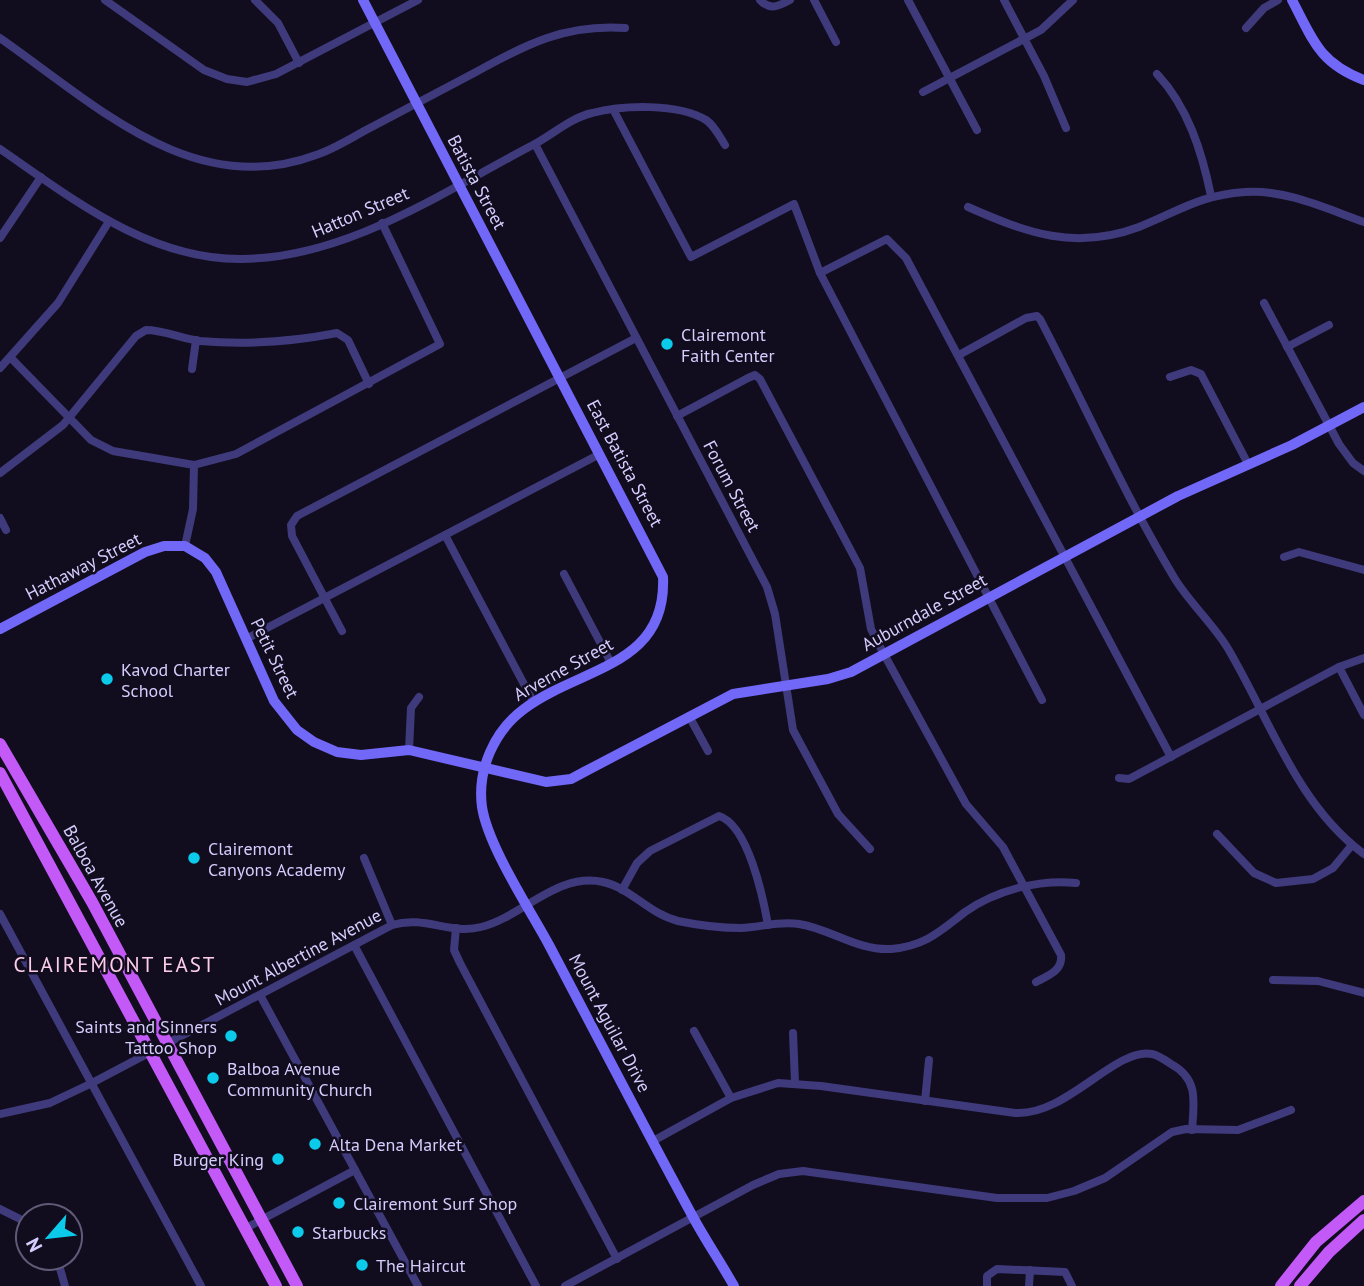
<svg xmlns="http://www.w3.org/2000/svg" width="1364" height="1286" viewBox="0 0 1364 1286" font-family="'PT Sans',sans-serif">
  <rect width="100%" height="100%" fill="#110d1e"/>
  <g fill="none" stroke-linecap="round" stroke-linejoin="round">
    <g stroke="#3f3a7b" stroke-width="8">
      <polyline points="105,0 204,70 227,79 247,82 276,74 418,0"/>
      <polyline points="255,0 278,23 299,63"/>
      <path d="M760,0c10,11 19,6 30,0"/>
      <polyline points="814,0 836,42"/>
      <polyline points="908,0 977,130"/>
      <polyline points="1004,0 1044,76 1066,128"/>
      <polyline points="1246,28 1264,8 1278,0"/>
      <path d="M0,38c95,66 193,163 316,117 18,-6 35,-17 52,-26 36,-19 72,-38 108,-57 51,-28 89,-48 149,-44"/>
      <path d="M1157,74c31,33 45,78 54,122"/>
      <polyline points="923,92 1041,30 1073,0"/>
      <polyline points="614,111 691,257 794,204 820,273 1042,700"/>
      <polyline points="535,144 767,587 775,614 793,730 838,814 870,849"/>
      <path d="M0,149c73,50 149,111 242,110 105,-1 199,-66 289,-113 20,-10 39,-28 61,-33 31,-8 86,-10 114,7 8,5 14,17 19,25"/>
      <path d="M968,207c59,26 107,44 171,20 40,-16 61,-32 106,-35 40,-3 82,17 119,30"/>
      <polyline points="0,238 41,177"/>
      <polyline points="820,273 887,239 906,258 1171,757"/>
      <polyline points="1264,303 1339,444 1353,463 1364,471"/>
      <polyline points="1287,347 1329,325"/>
      <path d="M959,355l67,-37 11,-2 3,3c45,86 85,177 135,260 15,24 37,44 52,68 42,70 69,157 137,207"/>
      <polyline points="11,358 91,440 113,451 194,465 236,454 440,344 382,223"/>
      <polyline points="0,368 58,303 108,223"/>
      <polyline points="192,369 196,340"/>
      <polyline points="1170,377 1191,370 1201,374 1248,464"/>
      <path d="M677,416l71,-38 7,-3 5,4 100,189 11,61 8,16 87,159 37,43 58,108c2,16 -14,21 -25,27"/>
      <path d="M0,473l63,-48 73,-89 10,-6c18,0 36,9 54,11 47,4 91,1 137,-8l11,7 21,44"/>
      <polyline points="0,518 6,530"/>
      <polyline points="445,535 534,703"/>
      <polyline points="185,546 193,509 194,465"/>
      <polyline points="1284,557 1299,552 1364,570"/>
      <polyline points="564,574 611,663"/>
      <polyline points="342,631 292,536 291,525 297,516 636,338"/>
      <polyline points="246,639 600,454"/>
      <polyline points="1339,667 1364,715"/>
      <polyline points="689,716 708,751"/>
      <polyline points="409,750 411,708 419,697"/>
      <polyline points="1119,778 1129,779 1339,667 1364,658"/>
      <polyline points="1217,834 1254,873 1276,883 1313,879 1333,868 1352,845"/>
      <polyline points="364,858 392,925"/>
      <path d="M622,890l15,-27 13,-12 69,-35c29,9 44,81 49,109"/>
      <polyline points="0,914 201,1286"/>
      <polyline points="456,928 454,950 460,963 617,1259"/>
      <polyline points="354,945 536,1286"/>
      <polyline points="1273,980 1318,981 1364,993"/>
      <polyline points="260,995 418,1286"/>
      <polyline points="694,1031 731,1098"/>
      <polyline points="793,1033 795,1083"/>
      <polyline points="925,1101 929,1060"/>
      <path d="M0,1114l50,-11 40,-19 302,-159c33,-10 58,10 89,2 41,-10 76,-55 122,-45 28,6 46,32 75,39 19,4 44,7 63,7 20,-1 38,-7 58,-4 32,5 59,27 92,25 34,-3 48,-17 74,-37 31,-22 75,-33 111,-29"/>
      <path d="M653,1141l78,-43 47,-15 43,3 194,27c52,3 100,-66 137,-59 6,1 13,6 19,10 28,15 23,38 21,66"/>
      <polyline points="0,1209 28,1223"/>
      <polyline points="246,1228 355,1170"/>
      <polyline points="57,1258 65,1286"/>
      <polyline points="565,1286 753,1185 779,1174 803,1171 997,1198 1047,1198 1074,1191 1105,1178 1172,1132 1186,1129 1238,1130 1291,1110"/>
      <polyline points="987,1286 987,1276 997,1269 1065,1272 1072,1286"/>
      <polyline points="1029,1286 1030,1270"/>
    </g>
    <g stroke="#7268f8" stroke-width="10">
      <path d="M363,0l300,577c4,90 -83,90 -139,132 -30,22 -47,61 -42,98 6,39 47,101 67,138 48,91 95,182 144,272 13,24 28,46 41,69"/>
      <path d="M1292,0c21,40 27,63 72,80"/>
      <polyline points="0,629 145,552 164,546 185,546 205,558 216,572 274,701 297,730 314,742 337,752 361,755 409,750 546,782 571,779 584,772 733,694 828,679 851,672 1178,496 1292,445 1364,407"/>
    </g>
    <g stroke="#c359f7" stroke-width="12">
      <polyline points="0,744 92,902 297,1286"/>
      <polyline points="0,773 276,1286"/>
      <polyline points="1281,1286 1316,1242 1364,1201"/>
      <polyline points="1300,1286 1329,1252 1364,1220"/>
    </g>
  </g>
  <g fill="#0bcaea" stroke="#110d1e" stroke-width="2.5">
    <circle cx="667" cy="344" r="7"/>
    <circle cx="107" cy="679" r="7"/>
    <circle cx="194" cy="858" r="7"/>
    <circle cx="231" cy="1036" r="7"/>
    <circle cx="213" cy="1078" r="7"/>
    <circle cx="315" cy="1144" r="7"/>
    <circle cx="278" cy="1159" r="7"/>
    <circle cx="339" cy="1203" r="7"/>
    <circle cx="298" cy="1232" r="7"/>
    <circle cx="362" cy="1265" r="7"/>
  </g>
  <g text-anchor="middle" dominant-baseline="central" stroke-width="5" stroke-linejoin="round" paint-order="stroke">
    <g font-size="18" fill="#d4cdfd" stroke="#110d1e">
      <text transform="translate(477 182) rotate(62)">Batista Street</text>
      <text transform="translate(360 212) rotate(-23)">Hatton Street</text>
      <text transform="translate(625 463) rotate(62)">East Batista Street</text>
      <text transform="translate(732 486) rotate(62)">Forum Street</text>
      <text transform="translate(83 566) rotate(-27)">Hathaway Street</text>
      <text transform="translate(924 612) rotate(-29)">Auburndale Street</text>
      <text transform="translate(275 658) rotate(64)">Petit Street</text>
      <text transform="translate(563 669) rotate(-29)">Arverne Street</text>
      <text transform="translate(96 876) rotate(61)">Balboa Avenue</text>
      <text transform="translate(298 957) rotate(-28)">Mount Albertine Avenue</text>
      <text transform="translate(610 1023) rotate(62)">Mount Aguilar Drive</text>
    </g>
    <g font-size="18" fill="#d4cdfd" stroke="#110d1e" text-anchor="start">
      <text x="681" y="334">Clairemont<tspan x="681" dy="21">Faith Center</tspan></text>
      <text x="121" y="669">Kavod Charter<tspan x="121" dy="21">School</tspan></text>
      <text x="208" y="848">Clairemont<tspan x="208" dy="21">Canyons Academy</tspan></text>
      <text x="217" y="1026" text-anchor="end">Saints and Sinners<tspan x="217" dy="21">Tattoo Shop</tspan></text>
      <text x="227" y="1068">Balboa Avenue<tspan x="227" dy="21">Community Church</tspan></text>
      <text x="329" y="1144">Alta Dena Market</text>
      <text x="264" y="1159" text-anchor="end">Burger King</text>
      <text x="353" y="1203">Clairemont Surf Shop</text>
      <text x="312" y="1232">Starbucks</text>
      <text x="376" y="1265">The Haircut</text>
    </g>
    <g font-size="21" letter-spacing="2" fill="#fdceea" stroke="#110d1e">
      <text x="115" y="964">CLAIREMONT EAST</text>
    </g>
  </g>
  <g transform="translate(49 1237) rotate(242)"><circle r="33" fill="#110d1e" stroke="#5f5a77" stroke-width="2"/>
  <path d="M0-5L12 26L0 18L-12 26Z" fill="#0bcaea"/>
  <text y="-10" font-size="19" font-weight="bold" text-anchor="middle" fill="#d4cdfd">N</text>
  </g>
</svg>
